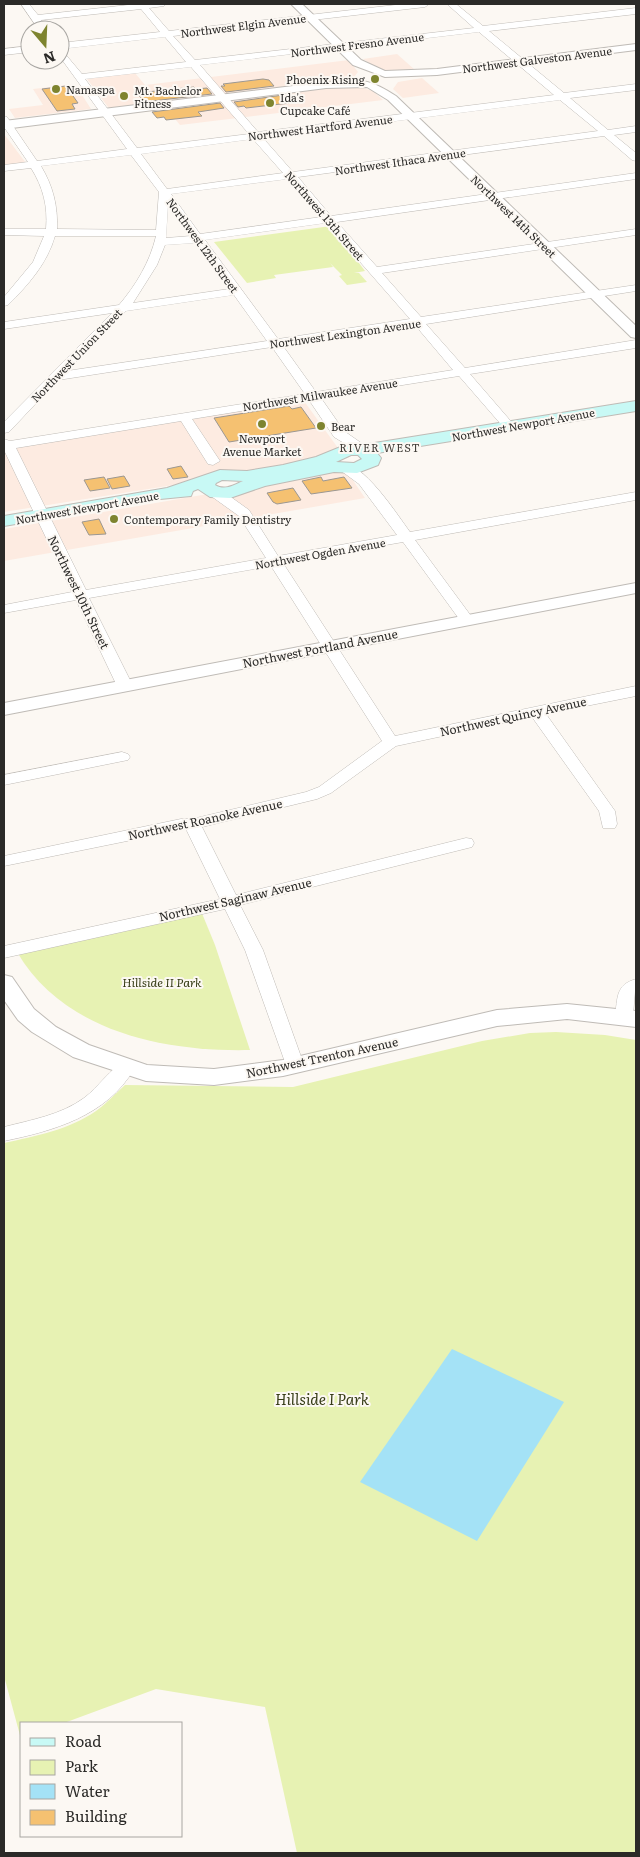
<svg xmlns="http://www.w3.org/2000/svg" width="640" height="1857" viewBox="0 0 640 1857" font-family="Literata,serif">
  <rect width="100%" height="100%" fill="#fcf8f3"/>
  <g fill="#fdebe1">
    <polygon points="397,54 415,70 382,71 363,59"/>
    <polygon points="349,60 358,72 354,77 346,80 110,108 108,107 87,79 135,73 145,85"/>
    <polygon points="422,78 439,93 403,98 393,89 398,82"/>
    <polygon points="75,84 91,109 15,118 9,109 43,105 33,89"/>
    <polygon points="353,85 373,91 383,100 180,125 166,108"/>
    <polygon points="4,134 26,163 4,166"/>
    <polygon points="304,401 338,448 313,461 205,480 4,512 4,449"/>
    <polygon points="331,469 346,470 365,498 4,561 4,529 284,481"/>
  </g>
  <g fill="#e7f2b3">
    <polygon points="331,226 365,271 354,273 359,273 367,282 347,285 339,276 342,275 330,263 333,267 274,275 276,278 247,283 214,242"/>
    <path d="M201,911l14,34 35,105c-86,2 -186,-18 -233,-98z"/>
    <path d="M556,1032l49,3 31,5v813h-339l-32,-146 -109,-18 -92,34h-43v16l-17,-63v-533c32,-7 64,-13 92,-32 10,-7 19,-17 29,-26l168,2 189,-46 48,-8z"/>
  </g>
  <polygon fill="#a4e2f6" points="452,1349 564,1402 477,1541 360,1482"/>
  <g fill="#f5c171" stroke="#9b9792">
    <polygon points="263,79 269,80 274,86 226,92 221,86 225,86 223,84"/>
    <polygon points="66,86 78,103 72,104 75,109 57,111 42,89"/>
    <polygon points="194,87 196,89 207,88 212,94 144,102 137,93"/>
    <polygon points="283,95 290,103 246,108 244,106 238,107 234,102"/>
    <polygon points="220,103 224,108 198,112 202,116 166,120 164,117 157,118 152,112"/>
    <polygon points="289,406 292,409 301,407 316,428 229,442 214,418"/>
    <polygon points="181,466 188,477 173,479 167,469"/>
    <polygon points="124,476 130,486 112,489 107,479"/>
    <polygon points="104,477 110,488 90,491 84,480"/>
    <polygon points="321,477 323,481 344,477 352,488 311,494 302,481"/>
    <polygon points="293,488 301,500 277,504 273,502 267,493"/>
    <polygon points="99,519 106,534 89,535 82,522"/>
  </g>
  <g fill="none" stroke-linecap="round" stroke-linejoin="round">
    <g stroke="#bfbbb6" stroke-width="1">
      <g id="minor">
        <path d="M21,4h8l9,11 99,-11h28l-1,2 -15,2 20,23 235,-27h25l-4,3 -252,29 22,24 279,-32 -27,-24h9l27,22 153,-18v6l-147,17 75,62 72,-9v6l-66,8 38,32 28,-4v6l-22,3 22,18v8l-4,-1 -28,-24 -306,41 33,39 305,-43v6l-299,43 40,45 259,-38v6l-254,38 39,44 215,-32v6l-210,33 39,44 171,-28v8l-166,26 45,52 -6,4 -4,-1 -46,-53 -138,22 23,33 23,16 1,3 -1,3 -5,1 -28,-17 -25,-37 -117,19 28,42 -7,4 -5,-1 -27,-43 -165,27 70,142 180,-32 -27,-42 -28,-20 -2,-3 2,-3h10l28,20 29,46 119,-21 -38,-51 -19,-14 -2,-3 2,-3c22,-5 58,52 70,68l226,-40v8l-221,40 59,80 -2,3h-10l-59,-81 -120,21 112,173 241,-50v10l-90,18 69,97 2,13 -2,4h-12l-4,-17 -67,-94 -136,29 -65,47 -14,6 -115,28 34,68 230,-57 6,1 2,4 -2,4 -232,58 23,45 41,115 -2,5 -7,2 -7,-2 -2,-5 -41,-115 -20,-41 -221,49v-12l216,-47 -34,-70 -182,37v-10l177,-37h11l114,-27 13,-5 63,-46 -111,-175 -182,32 44,88 -3,3h-10l-3,-3 -41,-86 -72,13v-8l68,-13 -68,-142v-11l6,2 295,-47 -33,-47 -214,33 -49,52 -5,1v-11l108,-109 -108,16v-7l115,-17c17,-20 31,-43 37,-69h-101c-8,28 -27,49 -47,69l-4,1v-9l29,-35 11,-26 -40,-1v-6h42c2,-23 -3,-42 -15,-61l-27,3v-6l24,-3 -24,-35v-11l3,1 30,44 90,-12 -67,-92v-14l100,-11 -19,-23 -100,11 7,10h-9zM479,32l75,63 -296,37 -58,-67zM165,37l21,25 -104,12 -21,-25zM191,67l58,67 -112,14 -52,-69zM560,100l38,31 -305,41 -30,-34zM253,139l30,34 -116,16 -26,-35zM131,155l28,37 -3,38 -99,-1c1,-23 -4,-43 -16,-63zM288,179l33,38 -121,17 -29,-40zM168,206l23,30 -25,2zM326,223l84,96 -132,20 -73,-99zM195,243l34,46 -96,14 24,-38 8,-20zM234,295l33,46 -200,30 59,-60zM415,325l38,45 -137,22 -33,-46z"/>
        <polygon points="30,46 30,52 4,55 4,49"/>
        <polygon points="122,752 128,754 130,757 128,760 4,785 4,775"/>
        <path d="M636,979l-3,37 -3,4 -6,2 -6,-2 -3,-4c3,-18 0,-31 21,-37z"/>
        <path d="M125,1062l7,2 2,5c-27,47 -81,62 -130,72v-14c27,-7 57,-12 80,-29 14,-10 27,-31 41,-36z"/>
      </g>
    </g>
    <g stroke="#bfbbb6" stroke-width="2">
      <g id="tertiary">
        <polygon points="291,4 302,4 361,60 385,71 437,69 636,44 636,50 437,75 385,77 353,65"/>
        <path d="M363,81c12,2 22,8 33,15l240,230v12l-5,-1 -243,-237 -21,-13 -41,1 -322,41v-8l322,-39z"/>
        <polygon points="636,583 636,593 4,715 4,703"/>
        <polygon points="4,975 12,977 34,1009 56,1027 89,1045 147,1065 214,1069 283,1060 497,1010 567,1004 636,1011 636,1027 567,1019 497,1026 283,1076 214,1085 146,1081 73,1057 32,1032 18,1020 4,1000"/>
      </g>
    </g>
    <g stroke="#bfbbb6" stroke-width="2">
      <path id="secondary" d="M636,401v10l-259,42 4,5 -3,7 -21,8 -23,-1 -69,14 -35,12 -20,-1 -12,-8 -5,2 -2,5 -31,3 -156,27v-10l163,-28 53,-18 27,1 36,-6 33,-8 27,-11 19,-1zM351,455h7l4,4 -8,4 -18,-1zM222,480l21,1c-9,4 -18,10 -28,4l1,-2z"/>
    </g>
    <use href="#minor" fill="#fff" fill-rule="evenodd"/>
    <use href="#tertiary" fill="#fff" fill-rule="evenodd"/>
    <use href="#secondary" fill="#c8f9f5" fill-rule="evenodd"/>
  </g>
  <g fill="#7e842f" stroke="#fcf8f3" stroke-width="2">
    <circle cx="375" cy="79" r="5"/>
    <circle cx="56" cy="89" r="5"/>
    <circle cx="124" cy="96" r="5"/>
    <circle cx="270" cy="103" r="5"/>
    <circle cx="262" cy="424" r="5"/>
    <circle cx="321" cy="426" r="5"/>
    <circle cx="114" cy="519" r="5"/>
  </g>
  <g text-anchor="middle" dominant-baseline="central" stroke-width="4" stroke-linejoin="round" paint-order="stroke">
    <g font-size="11" fill="#2b2a28" stroke="#fcf8f3">
      <text transform="translate(243 25) rotate(-7)">Northwest Elgin Avenue</text>
      <text transform="translate(357 44) rotate(-7)">Northwest Fresno Avenue</text>
      <text transform="translate(537 59) rotate(-7)">Northwest Galveston Avenue</text>
      <text transform="translate(320 127) rotate(-7)">Northwest Hartford Avenue</text>
      <text transform="translate(400 161) rotate(-8)">Northwest Ithaca Avenue</text>
      <text transform="translate(325 215) rotate(49)">Northwest 13th Street</text>
      <text transform="translate(514 216) rotate(44)">Northwest 14th Street</text>
      <text transform="translate(203 245) rotate(54)">Northwest 12th Street</text>
      <text transform="translate(345 333) rotate(-8)">Northwest Lexington Avenue</text>
      <text transform="translate(76 355) rotate(-46)">Northwest Union Street</text>
      <text transform="translate(320 394) rotate(-9)">Northwest Milwaukee Avenue</text>
      <text transform="translate(523 424) rotate(-10)">Northwest Newport Avenue</text>
      <text transform="translate(87 507) rotate(-10)">Northwest Newport Avenue</text>
      <text transform="translate(320 553) rotate(-10)">Northwest Ogden Avenue</text>
    </g>
    <g font-size="11" fill="#2b2a28" stroke="#fcf8f3" text-anchor="start">
      <text x="365" y="79" text-anchor="end">Phoenix Rising</text>
      <text x="66" y="89">Namaspa</text>
      <text x="134" y="90">Mt. Bachelor<tspan x="134" dy="13">Fitness</tspan></text>
      <text x="280" y="97">Ida's<tspan x="280" dy="13">Cupcake Café</tspan></text>
      <text x="331" y="426">Bear</text>
      <text x="262" y="438" text-anchor="middle">Newport<tspan x="262" dy="13">Avenue Market</tspan></text>
      <text x="124" y="519">Contemporary Family Dentistry</text>
    </g>
    <g font-size="11" letter-spacing="1" fill="#423f3a" stroke="#fcf8f3">
      <text x="380" y="447">RIVER WEST</text>
    </g>
    <g font-size="12" fill="#2b2a28" stroke="#fcf8f3">
      <text transform="translate(79 592) rotate(64)">Northwest 10th Street</text>
      <text transform="translate(320 648) rotate(-11)">Northwest Portland Avenue</text>
      <text transform="translate(513 716) rotate(-12)">Northwest Quincy Avenue</text>
      <text transform="translate(205 819) rotate(-12)">Northwest Roanoke Avenue</text>
      <text transform="translate(235 899) rotate(-13)">Northwest Saginaw Avenue</text>
      <text transform="translate(322 1057) rotate(-12)">Northwest Trenton Avenue</text>
    </g>
    <g font-size="12" font-style="italic" fill="#363c16" stroke="#fcf8f3">
      <text x="162" y="982">Hillside II Park</text>
    </g>
    <g font-size="15" font-style="italic" fill="#363c16" stroke="#fcf8f3">
      <text x="322" y="1398">Hillside I Park</text>
    </g>
  </g>
  <rect width="640" height="1857" fill="none" stroke="#2b2a28" stroke-width="10"/>
  <rect x="20" y="1722" width="162" height="115" fill="#fcf8f3" stroke="#a8a6a2"/>
  <rect x="30" y="1738" width="25" height="8" fill="#c8f9f5" stroke="#a8a6a2"/>
  <text x="65" y="1747" font-size="15" fill="#2b2a28">Road</text>
  <rect x="30" y="1760" width="25" height="15" fill="#e7f2b3" stroke="#a8a6a2"/>
  <text x="65" y="1772" font-size="15" fill="#2b2a28">Park</text>
  <rect x="30" y="1784" width="25" height="15" fill="#a4e2f6" stroke="#a8a6a2"/>
  <text x="65" y="1797" font-size="15" fill="#2b2a28">Water</text>
  <rect x="30" y="1810" width="25" height="15" fill="#f5c171" stroke="#a8a6a2"/>
  <text x="65" y="1822" font-size="15" fill="#2b2a28">Building</text>
  <g transform="translate(45 45) rotate(161)"><circle r="24" fill="#fcf8f3" stroke="#a8a6a2"/>
  <path d="M0-4L9 19L0 12L-9 19Z" fill="#7e842f"/>
  <text y="-8" font-size="14" font-weight="bold" text-anchor="middle" fill="#2b2a28">N</text>
  </g>
</svg>
